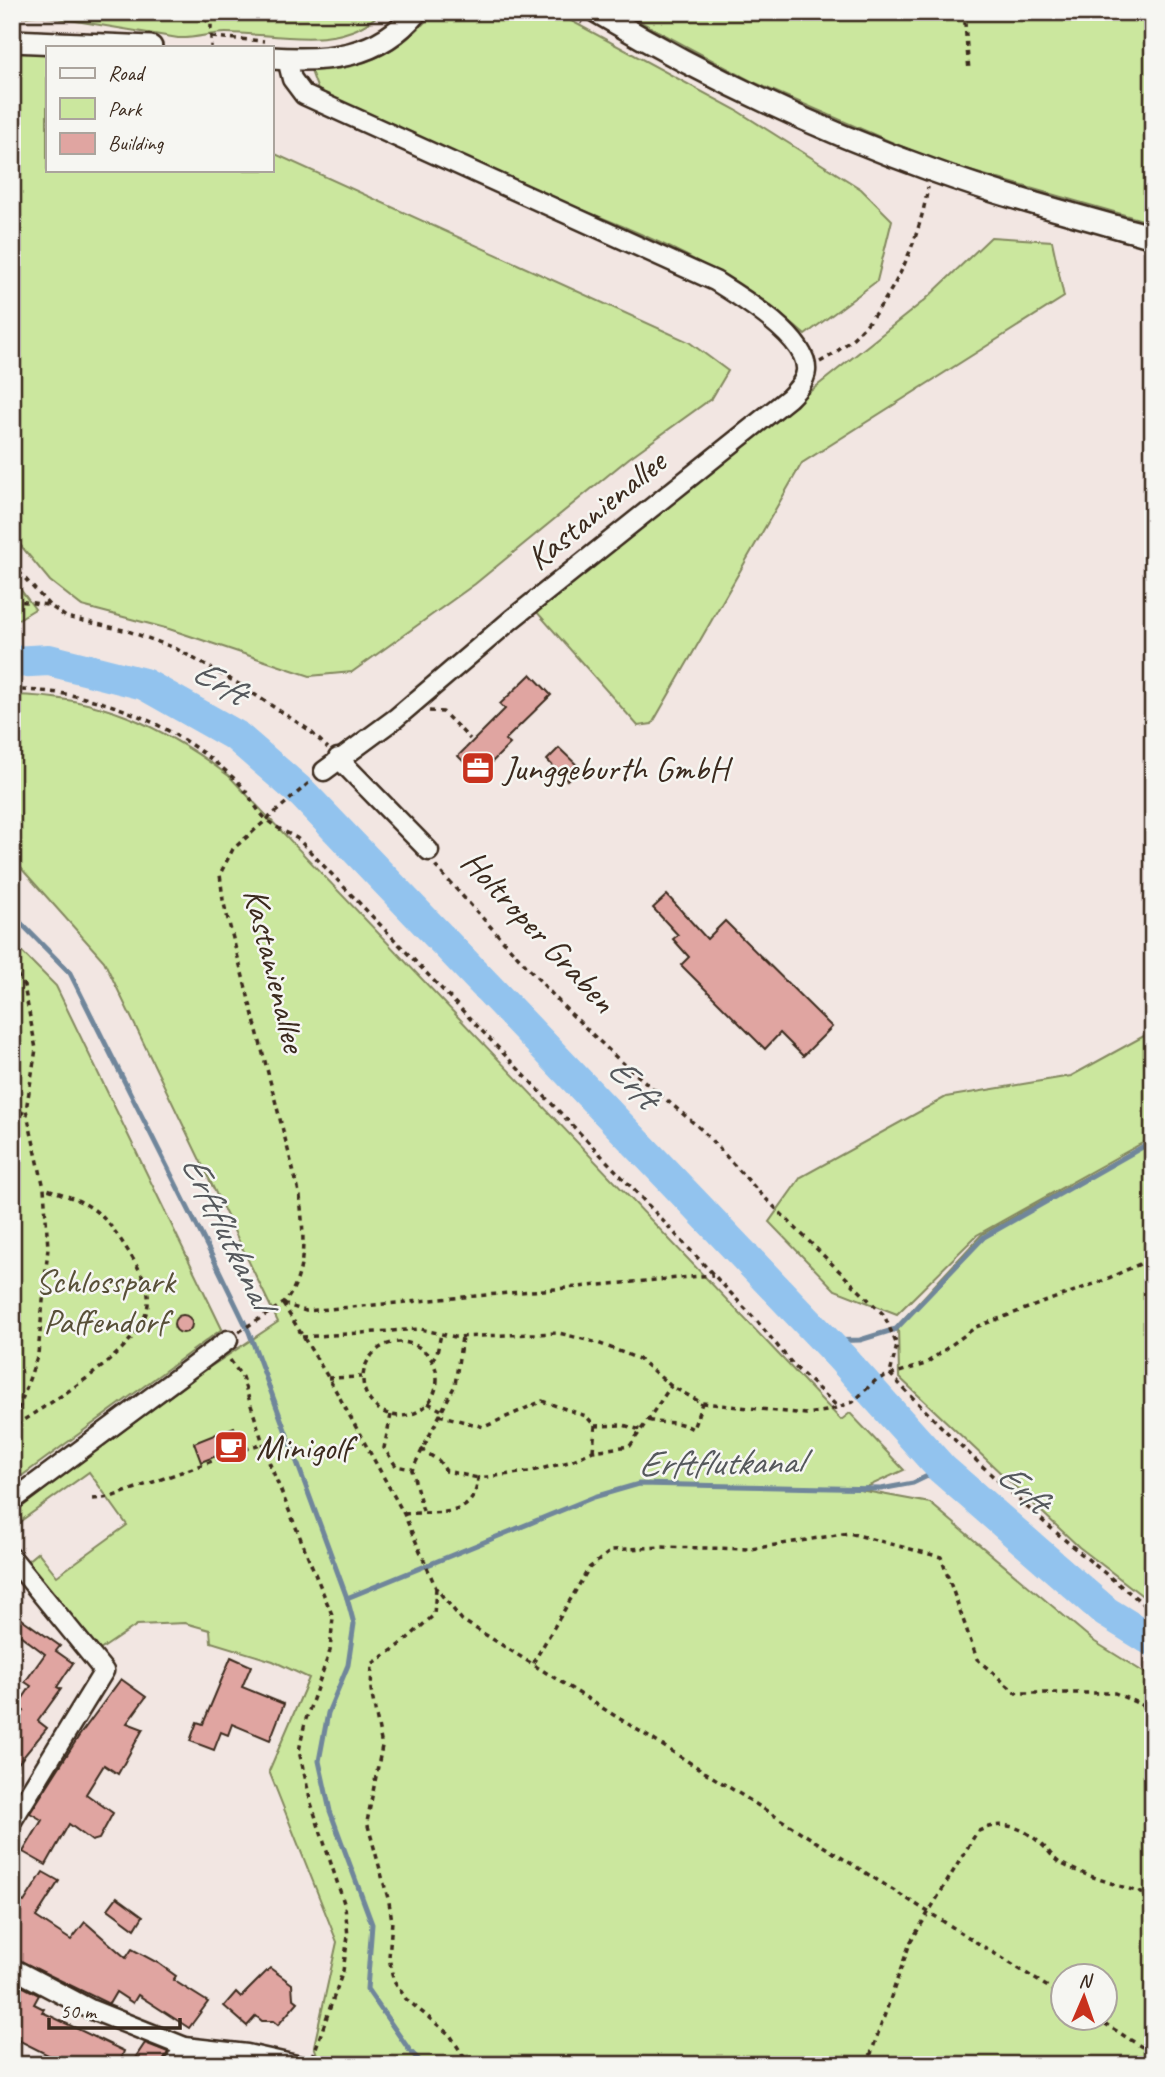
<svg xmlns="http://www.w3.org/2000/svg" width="1165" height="2077" viewBox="0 0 1165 2077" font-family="Caveat,sans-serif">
  <rect width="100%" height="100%" fill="#f2e6e2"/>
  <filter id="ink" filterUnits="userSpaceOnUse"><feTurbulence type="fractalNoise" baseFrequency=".0143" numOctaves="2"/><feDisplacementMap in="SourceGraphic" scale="14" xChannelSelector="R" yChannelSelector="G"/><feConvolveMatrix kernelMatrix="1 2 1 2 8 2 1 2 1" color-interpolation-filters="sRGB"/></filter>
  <g filter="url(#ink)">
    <g fill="#cbe79e" stroke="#83885e" stroke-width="2" fill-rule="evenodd">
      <path d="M12,12h369c-39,41 -106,21 -155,21 -16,0 -31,6 -48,5l-138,-23 -28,3z"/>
      <path d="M434,12h121l181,98 125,79 31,31 -15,61 -72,54c-101,-89 -214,-118 -334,-171 -51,-23 -102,-49 -153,-74l-7,-19c53,-1 89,-19 123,-59z"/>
      <polygon points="622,12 1153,12 1153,223 935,161 751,81"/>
      <polygon points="12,53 47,53 47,170 271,170 271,152 689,342 728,371 712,398 629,458 475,584 352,672 310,676 169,629 82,606 50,581 12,535"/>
      <polygon points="991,237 1052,241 1064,297 802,463 652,724 638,726 535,610 925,300"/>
      <polygon points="12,578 35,609 12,623"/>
      <path d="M12,695c87,1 149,30 217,81l612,644 9,-7 54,57 -44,20 70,13 165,139 58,36v387h-825l-10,-8 -4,-11 23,-104 -68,-171 40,-93 -36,-17 -62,-19 -1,-12 -25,-7 -48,2 -40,27 -71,-90 12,-10 19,24 70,-51 -38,-53 -71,51 -6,10v-21l198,-145 68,-45 -174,-361 -92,-103zM1064,1976h42v42h-42z"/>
      <polygon points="12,942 56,986 222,1329 12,1483"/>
      <polygon points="1153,1031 1153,1137 977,1235 897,1314 835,1290 769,1222 801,1177 946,1097 1071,1076"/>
      <polygon points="1153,1140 1153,1604 1079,1547 899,1377 898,1325 982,1234"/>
    </g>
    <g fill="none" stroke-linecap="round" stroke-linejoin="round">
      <g stroke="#6f869b" stroke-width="5">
        <polyline points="12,914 70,973 216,1264 249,1332 347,1598 354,1624 348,1665 328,1713 319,1761 330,1811 372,1924 367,1989 410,2051 424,2065"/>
        <polyline points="823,1341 860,1340 896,1329 984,1237 1153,1141"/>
        <polyline points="347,1598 594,1497 639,1484 881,1489 913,1483 942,1469"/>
      </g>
      <polyline stroke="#92c3ee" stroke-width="32" points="12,662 49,660 144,684 236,736 303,794 841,1357 942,1469 1106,1612 1153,1641"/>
    </g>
    <g fill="#e0a5a1" stroke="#3b2a1e" stroke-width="2">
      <polygon points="531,674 551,695 505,740 510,744 478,776 458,756 505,709 500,704"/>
      <polygon points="559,748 580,768 567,780 547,760"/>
      <polygon points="667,895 707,939 725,921 832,1027 803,1056 780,1033 765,1049 681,965 689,957 673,939 678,935 653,908"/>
      <circle cx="183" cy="1324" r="9"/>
      <polygon points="234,1427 242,1446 201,1462 194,1443"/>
      <polygon points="12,1612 60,1646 56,1651 73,1663 57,1687 61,1689 38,1721 47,1728 12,1771 12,1728 24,1711 17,1707 31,1686 25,1682 45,1654 12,1629"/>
      <polygon points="231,1657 251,1666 242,1687 284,1704 270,1740 232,1724 228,1735 221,1732 214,1750 190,1741 197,1722 203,1724"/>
      <polygon points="121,1679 146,1697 127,1723 143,1729 118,1774 104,1765 86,1794 113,1813 99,1839 92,1841 69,1824 46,1865 23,1852 42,1820 30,1813 79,1736"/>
      <polygon points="43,1872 59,1881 36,1917 71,1940 85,1922 126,1958 132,1949 158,1963 176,1976 173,1980 208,2002 189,2028 138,1995 133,2003 116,1992 109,2004 12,1957 12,1895 24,1902"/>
      <polygon points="117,1897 143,1916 135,1929 108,1909"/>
      <polygon points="270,1968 292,1984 293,1998 298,2002 278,2025 273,2021 262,2021 256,2016 247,2026 224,2006 236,1992 241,1997"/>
      <polygon points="12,1981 39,1995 34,2004 44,2009 42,2012 124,2051 119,2065 81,2065 68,2059 66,2064 12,2037"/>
      <polygon points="145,2043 168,2052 162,2065 144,2065 135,2058"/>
    </g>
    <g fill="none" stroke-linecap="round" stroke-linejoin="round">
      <g stroke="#3b2a1e" stroke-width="23">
        <g id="minor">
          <path d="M287,59l5,20 12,16 411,186c24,15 94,57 91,90 -1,11 -10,20 -17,27l-277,221 -116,99 -72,53"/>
          <polyline points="338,758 429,851"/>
          <polyline points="12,1501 228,1340"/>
          <polyline points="12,1558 104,1671 12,1821"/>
          <polyline points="12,1968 90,2009 185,2047 247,2054 296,2065"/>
          <polyline points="173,2065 185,2047"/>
        </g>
      </g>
      <g stroke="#3b2a1e" stroke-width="26">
        <g id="major">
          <path d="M597,12c106,63 221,118 337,159 71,26 145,45 219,66"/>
          <polyline points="12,41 151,47"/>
          <path d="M271,58c55,4 108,0 145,-46"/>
        </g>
      </g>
      <g stroke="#3b2a1e" stroke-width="3.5" stroke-dasharray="5 5" stroke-linecap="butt">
        <polyline points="196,12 211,24 211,47"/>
        <polyline points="564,12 582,23"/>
        <polyline points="964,12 969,71"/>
        <polyline points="212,37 264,41"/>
        <path d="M820,362c61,-33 97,-109 108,-175"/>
        <polyline points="12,564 49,605 66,617 128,631 175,648 237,683 309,730 328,748"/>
        <polyline points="12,600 47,605"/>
        <path d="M12,690c86,-1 163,34 225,91 12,11 17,27 29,38 8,8 22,14 32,20l321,335 137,146 39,47 43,40"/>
        <polyline points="429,711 443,712 470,739"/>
        <polyline points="435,866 563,1006 617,1058 702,1130 760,1193 884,1315 897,1345 890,1374"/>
        <polyline points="12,966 24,986 36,1049 26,1110 44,1188 48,1248 38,1354 12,1428"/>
        <polyline points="12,1121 26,1110"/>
        <polyline points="283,1304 331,1382 404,1514 436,1588 462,1620 1064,1997"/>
        <polyline points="283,1304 306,1311 713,1275"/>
        <path d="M239,1332c8,-6 43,-27 46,-30 24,-31 18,-70 15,-106l-77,-296 -3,-26 13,-25 78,-68"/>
        <polyline points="302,1337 420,1329 455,1337 559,1333 598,1343 639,1359 671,1386 702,1403 806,1414 827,1411 853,1402 877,1379 925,1364 976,1327 1102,1281 1153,1258"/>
        <circle cx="400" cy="1379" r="37"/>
        <polyline points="230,1360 242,1377 269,1462 333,1617 330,1651 305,1722 299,1751 311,1803 345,1906 348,1936 343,1971 312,2059"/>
        <polyline points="432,1360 437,1353 441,1334"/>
        <path d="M890,1374c81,86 169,165 263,237"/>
        <polyline points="328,1378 362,1377"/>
        <polyline points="428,1403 441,1410"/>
        <polyline points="391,1415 384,1448 396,1466 411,1469"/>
        <polyline points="439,1415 484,1427 542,1401 586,1416 595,1426 593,1451"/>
        <path d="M648,1420c20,6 24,-2 45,9l9,-26"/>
        <path d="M16,1425c37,-25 127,-74 132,-121 2,-19 -9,-35 -18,-50 -27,-43 -38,-51 -86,-66"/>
        <polyline points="595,1426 623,1425 641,1430"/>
        <polyline points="421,1449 439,1461 446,1471 478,1478"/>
        <polyline points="93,1499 111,1497 263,1443"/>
        <polyline points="423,1511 412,1470 455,1385 462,1337"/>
        <path d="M404,1514c33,-4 70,8 74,-36l50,-6 41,-10 24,-11 37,-5 41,-60"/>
        <polyline points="436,1588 434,1615 400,1645 372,1664 371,1690 382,1746 367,1822 389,1902 392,1921 389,1957 393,1979 406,1999 450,2035 469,2065"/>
        <polyline points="533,1663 589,1568 612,1550 660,1547 751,1549 849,1533 941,1557 977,1659 1016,1693 1115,1693 1153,1710"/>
        <polyline points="1096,2018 1153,2054"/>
        <path d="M867,2065l43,-122 67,-111c23,-13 45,-6 64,12 7,5 12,15 19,19 29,15 63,23 93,34"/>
      </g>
      <use href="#minor" stroke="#f6f6f2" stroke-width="18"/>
      <use href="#major" stroke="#f6f6f2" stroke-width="21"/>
    </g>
  </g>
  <defs>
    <g id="office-square" transform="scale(1.75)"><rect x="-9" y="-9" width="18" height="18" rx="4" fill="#c8321e" stroke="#f6f6f2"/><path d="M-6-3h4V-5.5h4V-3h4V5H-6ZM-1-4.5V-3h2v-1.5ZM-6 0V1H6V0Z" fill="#fff"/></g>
    <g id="cafe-square" transform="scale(1.75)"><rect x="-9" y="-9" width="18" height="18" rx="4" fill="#c8321e" stroke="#f6f6f2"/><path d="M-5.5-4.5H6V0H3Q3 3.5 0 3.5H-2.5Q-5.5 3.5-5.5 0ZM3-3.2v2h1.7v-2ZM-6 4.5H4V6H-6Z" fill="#fff"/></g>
  </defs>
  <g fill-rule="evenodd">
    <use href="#office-square" x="478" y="768"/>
    <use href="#cafe-square" x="231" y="1447"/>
  </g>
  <g text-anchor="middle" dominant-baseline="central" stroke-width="5" stroke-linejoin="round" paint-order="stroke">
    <g font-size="35" fill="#3b2a1e" stroke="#f6f6f2">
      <text transform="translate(596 510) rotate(-39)">Kastanienallee</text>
      <text transform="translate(539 931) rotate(47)">Holtroper Graben</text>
      <text transform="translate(275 970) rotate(76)">Kastanienallee</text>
    </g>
    <g font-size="35" fill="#3b2a1e" stroke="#f6f6f2" text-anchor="start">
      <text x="503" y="768">Junggeburth GmbH</text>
      <text x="256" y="1447">Minigolf</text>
    </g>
    <g font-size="35" fill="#585038" stroke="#f6f6f2">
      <text x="105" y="1281">Schlosspark<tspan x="105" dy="40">Paffendorf</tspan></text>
    </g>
    <g font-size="37" font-style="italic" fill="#55585c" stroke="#f6f6f2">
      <text transform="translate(220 681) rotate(30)">Erft</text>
      <text transform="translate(634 1082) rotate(46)">Erft</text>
      <text transform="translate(228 1231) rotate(64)">Erftflutkanal</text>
      <text transform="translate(720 1462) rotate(-1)">Erftflutkanal</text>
      <text transform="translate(1024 1487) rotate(41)">Erft</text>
    </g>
  </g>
  <rect width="1165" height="2077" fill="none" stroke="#f6f6f2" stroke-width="42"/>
  <rect x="21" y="21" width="1123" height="2035" fill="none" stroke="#3b2a1e" stroke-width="2.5" filter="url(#ink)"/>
  <rect x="46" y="46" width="228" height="126" fill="#f6f6f2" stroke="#aba49d" stroke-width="2"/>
  <rect x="60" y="68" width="35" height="10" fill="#f6f6f2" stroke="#aba49d" stroke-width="2"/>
  <text x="108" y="80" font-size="21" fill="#3b2a1e">Road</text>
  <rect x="60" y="98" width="35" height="21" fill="#cbe79e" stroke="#aba49d" stroke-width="2"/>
  <text x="108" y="116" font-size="21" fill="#3b2a1e">Park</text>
  <rect x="60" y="133" width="35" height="21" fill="#e0a5a1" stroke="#aba49d" stroke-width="2"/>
  <text x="108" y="150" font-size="21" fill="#3b2a1e">Building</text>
  <g transform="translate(1084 1997) rotate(2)"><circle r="33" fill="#f6f6f2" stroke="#aba49d" stroke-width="2"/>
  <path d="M0-5L12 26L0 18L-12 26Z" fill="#c8321e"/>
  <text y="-10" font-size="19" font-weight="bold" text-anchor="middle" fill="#3b2a1e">N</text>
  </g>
  <path d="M49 2018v10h131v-10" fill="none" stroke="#3b2a1e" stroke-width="3.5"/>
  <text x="60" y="2018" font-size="21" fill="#3b2a1e" stroke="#f6f6f2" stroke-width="5" paint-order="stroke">50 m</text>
</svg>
